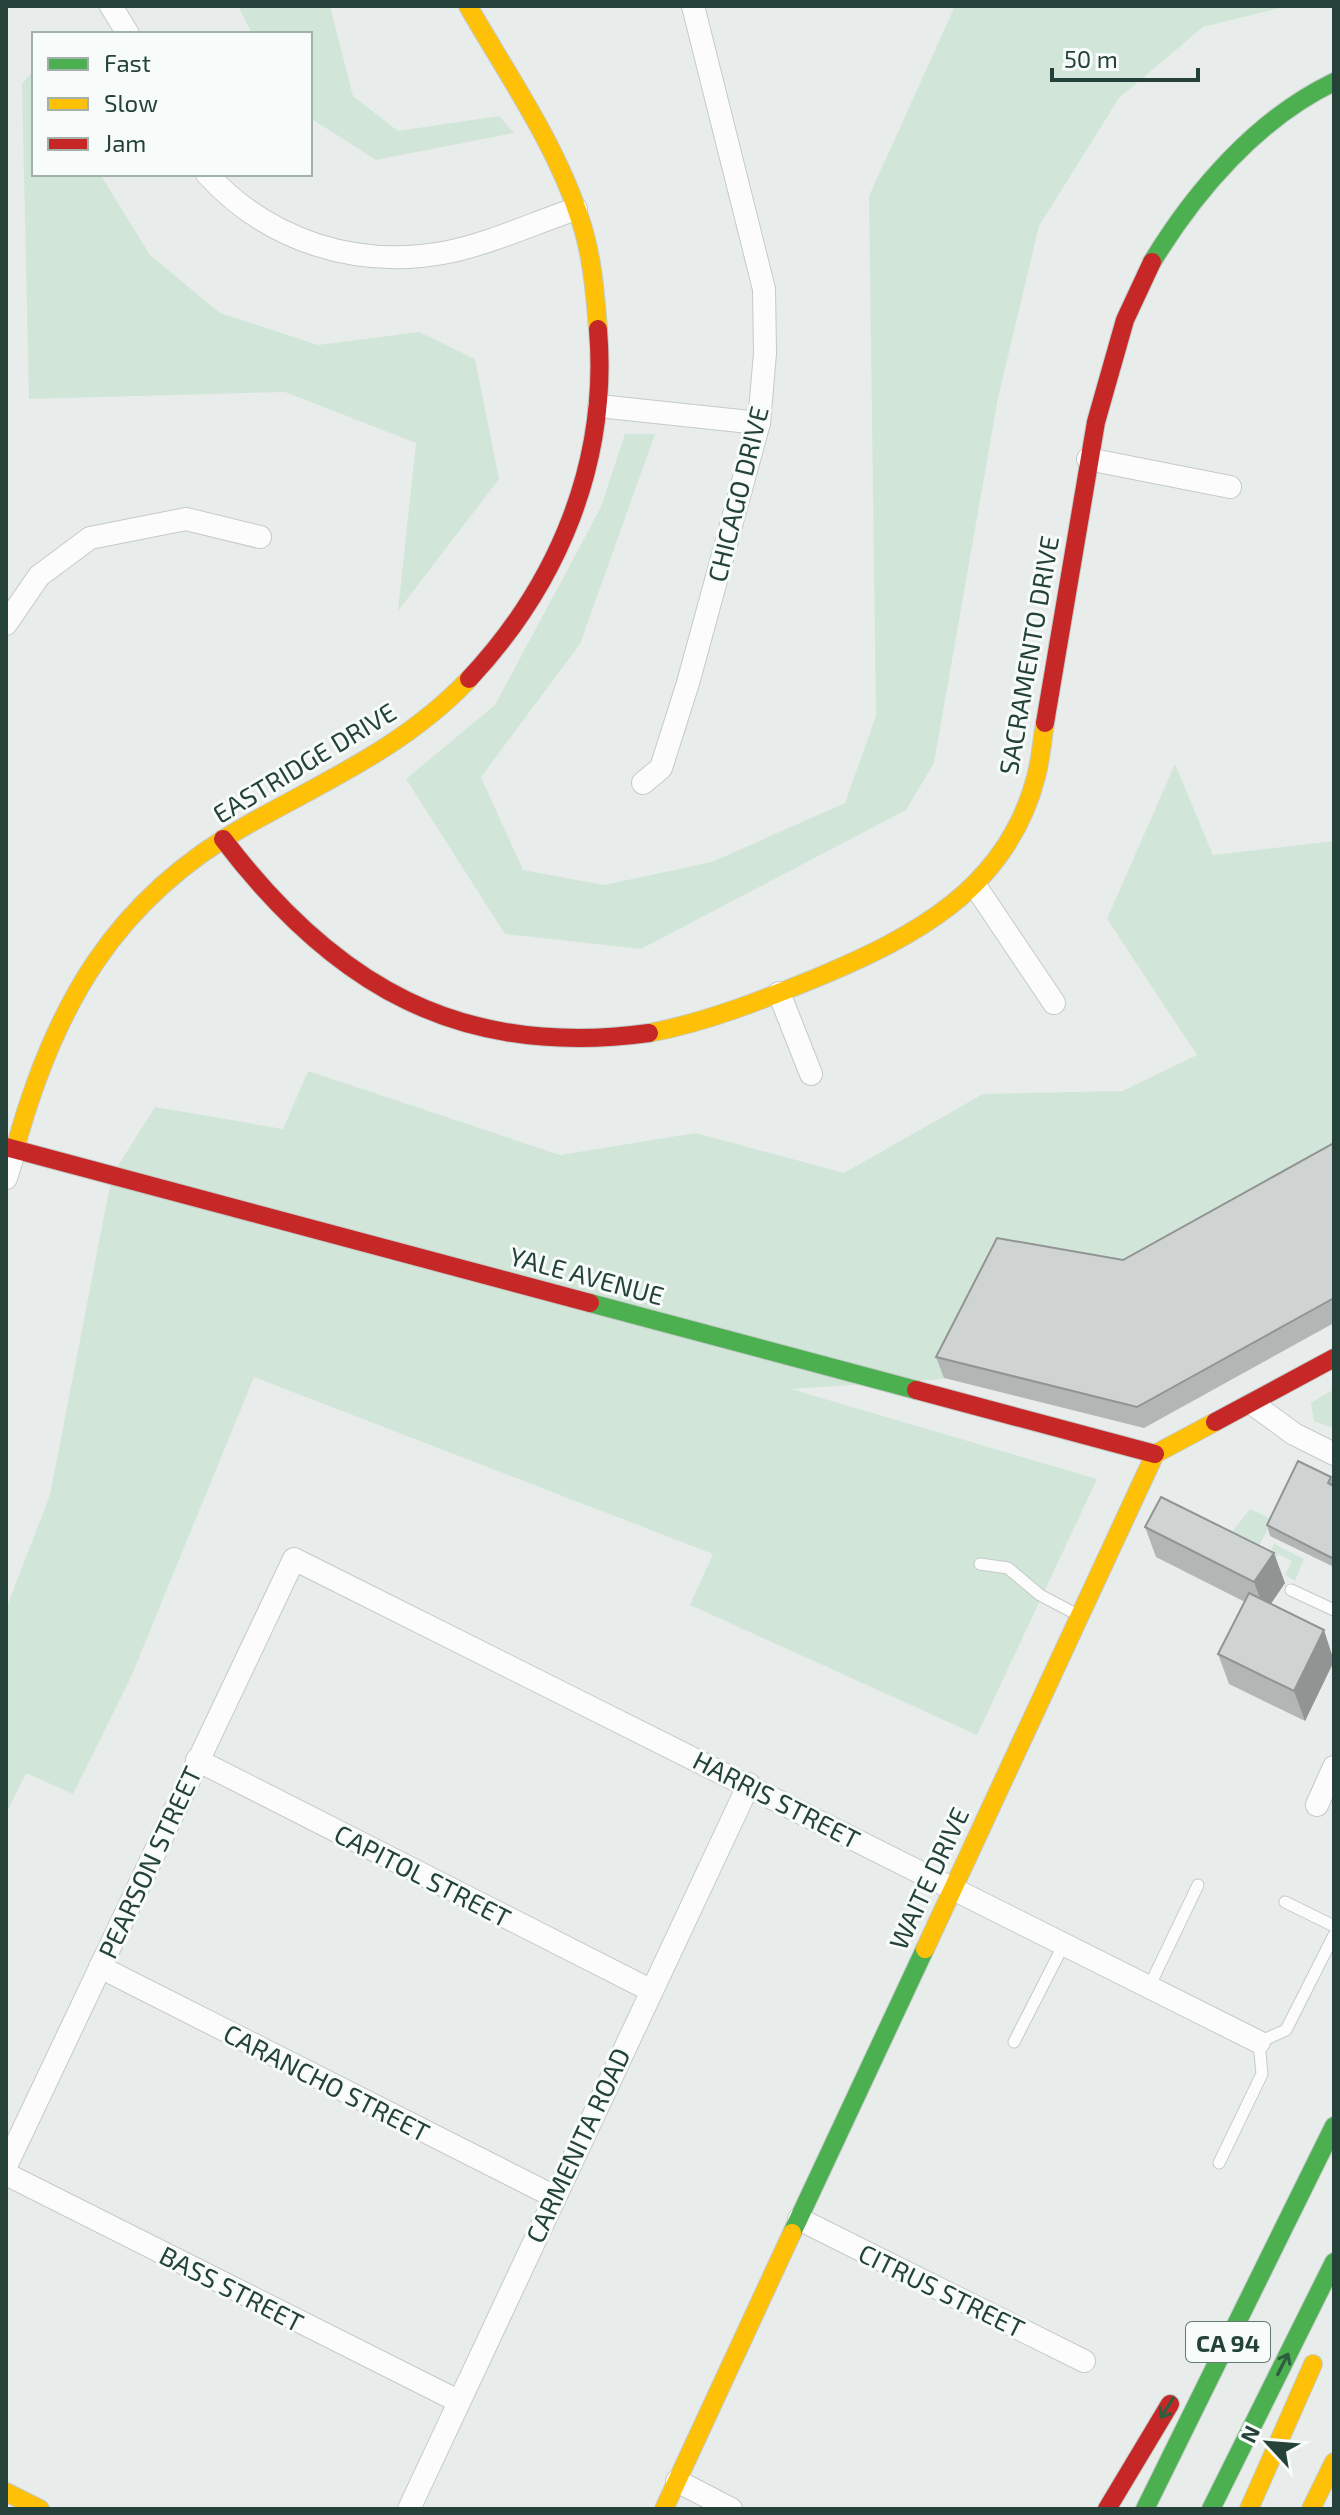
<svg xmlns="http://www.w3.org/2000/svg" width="1340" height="2515" viewBox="0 0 1340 2515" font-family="'Exo 2',sans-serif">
  <rect width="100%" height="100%" fill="#e8edeb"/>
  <g fill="#d1e6d8">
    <polygon points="238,6 330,6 353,96 398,131 499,116 514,133 376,160 310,118 310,34 252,34"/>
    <polygon points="955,6 1288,6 1203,27 1119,98 1039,226 998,398 934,763 906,810 641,949 505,934 406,779 495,705 601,507 625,434 655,434 580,644 481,777 523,870 604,885 712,862 845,803 876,716 869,196"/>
    <polygon points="34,70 34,174 100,174 150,255 220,313 318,345 419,332 475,359 499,479 398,611 416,443 285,392 29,399 22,84"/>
    <polygon points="1175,764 1213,855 1334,841 1334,1168 1131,1280 1004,1259 943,1379 791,1389 1097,1479 977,1735 690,1605 713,1554 254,1377 131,1677 73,1794 26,1773 6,1814 6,1609 50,1495 112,1175 155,1107 283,1129 308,1071 560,1155 696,1133 844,1173 983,1094 1122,1091 1197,1055 1107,919"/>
    <polygon points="1334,1389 1334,1429 1314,1421 1311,1403"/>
    <polygon points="1250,1509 1273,1520 1253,1557 1223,1543"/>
    <polygon points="1274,1544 1304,1559 1295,1581 1285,1575 1292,1561 1278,1554 1271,1569 1265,1563"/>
  </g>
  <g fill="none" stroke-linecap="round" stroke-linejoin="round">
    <g stroke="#c5cac8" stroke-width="13">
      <g id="lane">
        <polyline points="980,1564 1008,1568 1040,1595 1078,1615"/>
        <polyline points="1291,1590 1334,1610"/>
        <polyline points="1285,1902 1334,1926"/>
        <polyline points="1149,1987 1198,1885"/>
        <polyline points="1014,2042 1064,1944"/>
        <polyline points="1219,2163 1262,2074 1259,2042 1286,2030 1334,1935"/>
      </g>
    </g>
    <g stroke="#c5cac8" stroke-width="24">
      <g id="street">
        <polyline points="111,6 128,34"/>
        <path d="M207,174c61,67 151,96 241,78 43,-9 86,-29 128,-43"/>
        <polyline points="599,406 759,423"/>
        <polyline points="1088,459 1230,487"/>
        <polyline points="6,624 39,576 90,538 186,519 260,537"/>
        <polyline points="643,783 661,768 688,683 759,423 765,353 764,289 693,6"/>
        <polyline points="976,887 1054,1003"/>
        <polyline points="779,993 811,1074"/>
        <polyline points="6,1178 15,1149"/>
        <polyline points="1253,1404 1294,1434 1334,1454"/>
        <polyline points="197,1760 650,1990"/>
        <polyline points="1317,1805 1334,1767"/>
        <polyline points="100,1967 553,2196"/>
        <polyline points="6,2166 294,1559 1259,2042"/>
        <polyline points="6,2174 458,2401"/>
        <polyline points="799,2219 1084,2361"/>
        <polyline points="677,2481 731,2509"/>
        <polyline points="409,2509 749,1784"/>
      </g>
    </g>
    <g stroke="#c3cbc8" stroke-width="20">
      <g id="fast">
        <path d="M1152,262c43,-71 105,-143 182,-180"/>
        <polyline points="590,1303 916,1390"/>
        <polyline points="792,2233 925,1949"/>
        <polyline points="1145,2509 1334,2126"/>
        <polyline points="1211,2509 1334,2262"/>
      </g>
    </g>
    <g stroke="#c3cbc8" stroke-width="20">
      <g id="slow">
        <path d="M468,6c39,68 88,138 112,213 12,35 15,73 18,110"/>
        <path d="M649,1033c58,-11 113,-33 167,-55 98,-41 191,-89 220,-201 5,-18 6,-37 9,-54"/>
        <path d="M15,1149c39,-143 100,-250 232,-324 78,-44 159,-79 222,-146"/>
        <polyline points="925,1949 1155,1454 1215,1422"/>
        <polyline points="6,2492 40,2509"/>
        <polyline points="664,2509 792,2233"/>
        <polyline points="1249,2509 1313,2364"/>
        <polyline points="1311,2509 1334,2462"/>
      </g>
    </g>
    <g stroke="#c3cbc8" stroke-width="20">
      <g id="jam">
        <path d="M469,679c90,-96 140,-218 129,-350"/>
        <polyline points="1045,723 1096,422 1125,320 1152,262"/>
        <path d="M223,839c111,146 237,220 426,194"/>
        <polyline points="6,1147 590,1303"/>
        <polyline points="916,1390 1155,1454"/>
        <polyline points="1215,1422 1334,1358"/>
        <polyline points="1107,2509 1170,2404"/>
      </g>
    </g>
    <use href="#lane" stroke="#fcfcfc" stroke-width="11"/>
    <use href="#street" stroke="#fcfcfc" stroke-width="22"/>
    <use href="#fast" stroke="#4caf50" stroke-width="18"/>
    <use href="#slow" stroke="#ffc107" stroke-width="18"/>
    <use href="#jam" stroke="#c62828" stroke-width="18"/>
  </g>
  <g fill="#b2b6b5">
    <polygon points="1334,1143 1334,1323 1144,1428 944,1378 936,1357 1123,1260"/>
    <polygon points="1331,1477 1334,1486 1334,1567 1270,1536 1267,1525"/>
    <polygon points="1145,1527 1285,1583 1271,1604 1334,1658 1334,1661 1305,1721 1229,1684 1218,1654 1245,1602 1156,1557"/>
  </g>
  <g fill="#919493">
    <polygon points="1274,1553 1285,1583 1265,1612 1254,1582"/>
    <polygon points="1324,1630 1334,1661 1305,1721 1294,1691"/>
  </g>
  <g fill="#cfd4d2" stroke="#919493" stroke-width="2">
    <polygon points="1334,1143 1334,1298 1137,1407 936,1357 997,1238 1123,1260"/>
    <polygon points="1298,1461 1331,1477 1328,1483 1334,1486 1334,1559 1267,1525"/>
    <polygon points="1161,1497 1274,1553 1254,1582 1145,1527"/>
    <polygon points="1249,1593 1324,1630 1294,1691 1218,1654"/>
  </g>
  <defs><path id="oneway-shaft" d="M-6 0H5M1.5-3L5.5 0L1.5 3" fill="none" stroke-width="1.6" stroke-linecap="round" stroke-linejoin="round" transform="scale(2)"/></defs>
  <g stroke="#2e5d40">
    <use href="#oneway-shaft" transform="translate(1283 2364) rotate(-63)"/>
    <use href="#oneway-shaft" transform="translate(1167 2408) rotate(122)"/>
  </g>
  <g text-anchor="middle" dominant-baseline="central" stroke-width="6" stroke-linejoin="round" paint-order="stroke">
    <rect fill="#f7fbf9" stroke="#637a73" stroke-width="2" x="1186" y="2322" width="84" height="40" rx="6"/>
    <g font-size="24" font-weight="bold" fill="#24423a">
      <text x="1228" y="2342">CA 94</text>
    </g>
    <g font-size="26" fill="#24423a" stroke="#f7fbf9">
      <text transform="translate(737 494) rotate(-76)">CHICAGO DRIVE</text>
      <text transform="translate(1028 655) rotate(-80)">SACRAMENTO DRIVE</text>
      <text transform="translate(304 762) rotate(-31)">EASTRIDGE DRIVE</text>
      <text transform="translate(587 1275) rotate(15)">YALE AVENUE</text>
      <text transform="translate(777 1799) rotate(27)">HARRIS STREET</text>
      <text transform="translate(149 1862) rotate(-65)">PEARSON STREET</text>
      <text transform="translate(423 1875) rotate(27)">CAPITOL STREET</text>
      <text transform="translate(928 1878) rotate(-65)">WAITE DRIVE</text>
      <text transform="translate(327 2082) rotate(27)">CARANCHO STREET</text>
      <text transform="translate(577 2145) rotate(-65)">CARMENITA ROAD</text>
      <text transform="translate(232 2288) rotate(27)">BASS STREET</text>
      <text transform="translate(942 2290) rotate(26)">CITRUS STREET</text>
    </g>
  </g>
  <rect width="1340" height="2515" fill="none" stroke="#24423a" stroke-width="16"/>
  <rect x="32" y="32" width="280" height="144" fill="#f7fbf9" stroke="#a3b1ad" stroke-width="2"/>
  <rect x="48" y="58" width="40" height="12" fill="#4caf50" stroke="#a3b1ad" stroke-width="2"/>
  <text x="104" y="72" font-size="24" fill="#24423a">Fast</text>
  <rect x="48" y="98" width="40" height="12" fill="#ffc107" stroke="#a3b1ad" stroke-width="2"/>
  <text x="104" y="112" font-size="24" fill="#24423a">Slow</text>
  <rect x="48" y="138" width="40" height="12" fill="#c62828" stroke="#a3b1ad" stroke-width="2"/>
  <text x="104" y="152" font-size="24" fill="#24423a">Jam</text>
  <g transform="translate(1268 2443) rotate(296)" stroke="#f7fbf9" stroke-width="6" paint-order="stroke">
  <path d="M0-6L14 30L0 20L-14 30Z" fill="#24423a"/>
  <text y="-12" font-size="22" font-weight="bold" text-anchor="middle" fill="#24423a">N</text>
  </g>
  <path d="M1052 68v12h146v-12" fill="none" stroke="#24423a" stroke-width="4"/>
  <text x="1064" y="68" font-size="24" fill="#24423a" stroke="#f7fbf9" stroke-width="6" paint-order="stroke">50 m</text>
</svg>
